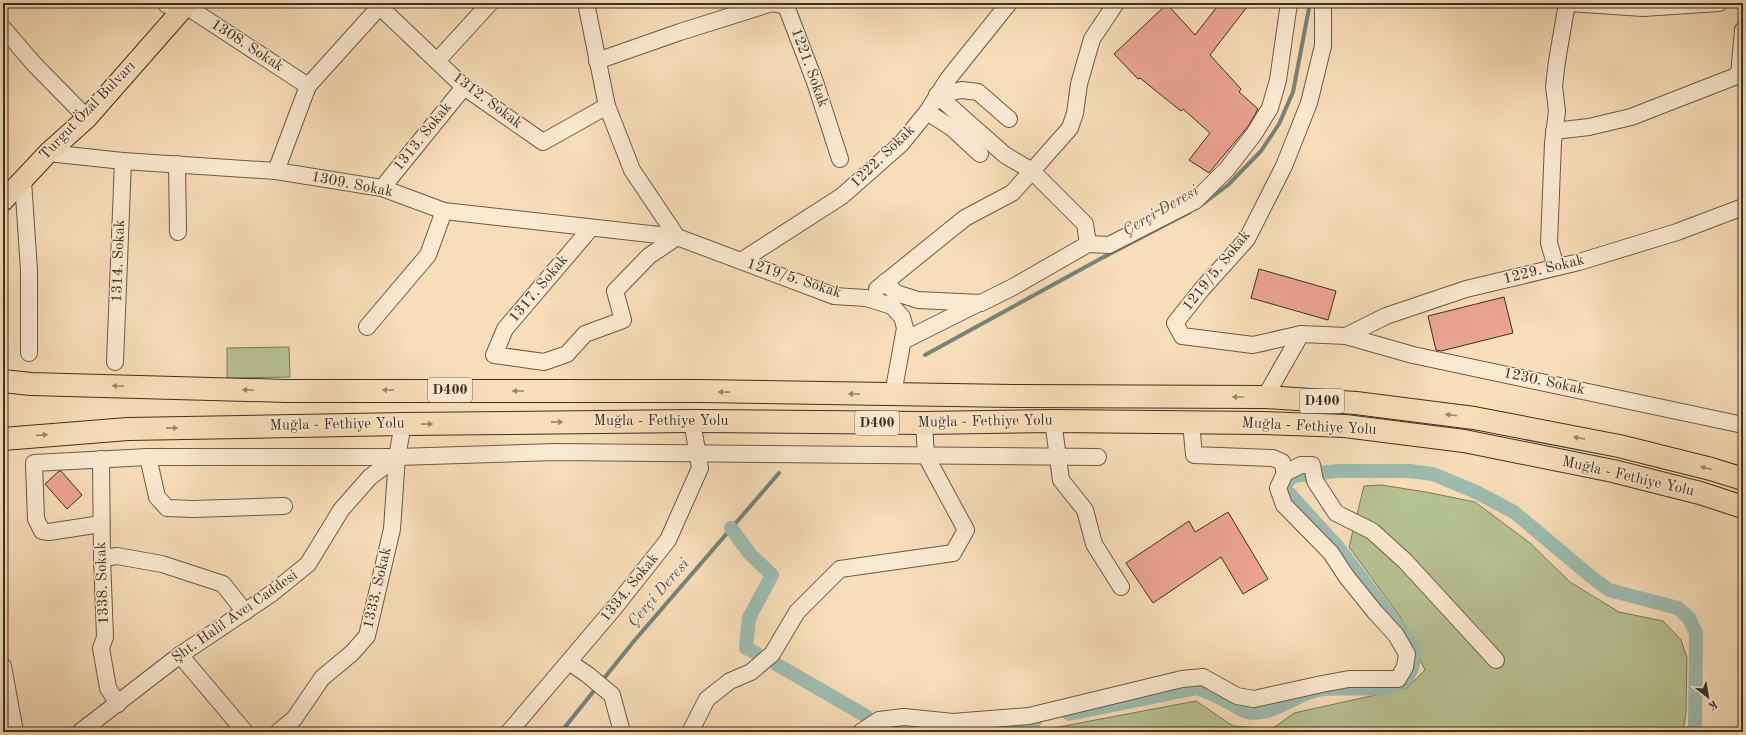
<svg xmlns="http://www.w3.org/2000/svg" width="1746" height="735" viewBox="0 0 1746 735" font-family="'Old Standard TT',serif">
  <rect width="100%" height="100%" fill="#f7ddb8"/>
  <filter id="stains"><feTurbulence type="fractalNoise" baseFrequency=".005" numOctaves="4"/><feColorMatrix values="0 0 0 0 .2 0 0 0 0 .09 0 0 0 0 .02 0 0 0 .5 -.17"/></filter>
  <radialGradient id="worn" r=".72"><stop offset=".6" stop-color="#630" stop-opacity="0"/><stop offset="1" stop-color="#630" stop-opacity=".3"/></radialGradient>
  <g fill="#b7c293" stroke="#78795c">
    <polygon points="289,347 290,377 227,378 227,348"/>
    <polygon points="1381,485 1426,492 1475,502 1530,543 1570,582 1619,612 1663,621 1681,640 1687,658 1686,712 1683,732 1032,732 1196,701 1233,726 1272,729 1294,713 1407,688 1425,670 1401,618 1349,547 1364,486"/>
  </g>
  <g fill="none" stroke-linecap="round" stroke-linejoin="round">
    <g stroke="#758478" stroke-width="4">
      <polyline points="1200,206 1228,185 1261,151 1279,124 1293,92 1310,3"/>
      <polyline points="925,355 1100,259 1190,212"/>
      <polyline points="601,682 634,641 779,473"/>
      <polyline points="561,732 597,687"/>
    </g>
    <g stroke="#9dbcb0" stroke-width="14">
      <polyline points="731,528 750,554 772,575 749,618 746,648 756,653"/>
      <polyline points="776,664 866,716"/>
      <path d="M1069,714l128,-26c12,4 22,9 33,15 5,3 11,7 17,9 25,5 47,-17 71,-22 22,-5 68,4 84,-8 11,-8 13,-23 11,-35l-75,-100 -53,-58v-4l8,-9 45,-5h71l24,3 43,18 38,20 75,63 20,15 69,18 11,10 7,15 -1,99"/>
      <polyline points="939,728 973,732 1009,727 1035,721"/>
    </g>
  </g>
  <g fill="#eca494" stroke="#3a3024">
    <polygon points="1220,3 1250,3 1210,55 1241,89 1239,92 1258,109 1249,125 1209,173 1189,160 1210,133 1183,109 1181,111 1140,78 1138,79 1114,54 1167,4 1195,35"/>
    <polygon points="1259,269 1336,291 1328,320 1251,298"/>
    <polygon points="1504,297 1513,333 1441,351 1436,350 1428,316"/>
    <polygon points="59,471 61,471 82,495 67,509 45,484"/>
    <polygon points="1228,512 1268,579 1243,594 1221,557 1153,603 1126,563 1189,521 1195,532"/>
  </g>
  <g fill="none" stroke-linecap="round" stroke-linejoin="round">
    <g stroke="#695b49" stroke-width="18">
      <g id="minor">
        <polyline points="165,3 167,5 186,6 308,86"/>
        <polyline points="586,3 607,106 632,170 677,237"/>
        <polyline points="1323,3 1323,46 1309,103 1284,166 1247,239 1202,289 1175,323 1182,336 1253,345 1301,334 1346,336 1413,355 1743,425"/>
        <polyline points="1569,3 1643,8 1719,3"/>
        <polyline points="379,6 464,87 543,142 607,106"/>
        <polyline points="3,28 34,64 87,118"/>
        <polyline points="437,61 490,3"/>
        <polyline points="597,61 680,32 772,3 786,6 815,82 840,159"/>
        <polyline points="937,95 962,90 978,92 1009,119"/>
        <polyline points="927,112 952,128 980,154"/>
        <polyline points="1554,131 1589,127 1631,117 1739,75 1743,30"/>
        <polyline points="48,153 123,161 276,171 382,188 444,211 677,237 834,296 866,298 892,306 902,317 905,328 893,394"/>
        <polyline points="177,164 178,232"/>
        <polyline points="276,171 308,86 383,3"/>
        <polyline points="23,181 29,270 29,353"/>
        <polyline points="382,188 464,87"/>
        <polyline points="591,228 505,329 494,355 544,362 567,354 585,334 623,320 615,291 649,256 677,237"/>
        <polyline points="1088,244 1085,224 1032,171 1070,128 1075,113 1079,84 1092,39 1116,3"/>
        <polyline points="741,261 842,196 901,144 927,112 948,79 1009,3"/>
        <polyline points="1556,267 1549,243 1553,143 1557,111 1554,86 1557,61 1567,3"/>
        <polyline points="885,282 896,293 918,300 981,303 1013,287 1088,244 1109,245 1195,201 1227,169 1254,134 1270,108 1278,80 1289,3"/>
        <polyline points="877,289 965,218 1012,193 1032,171 1005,155 937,95"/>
        <polyline points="367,327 428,255 444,211"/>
        <polyline points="1346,336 1386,316 1466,289 1579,262 1677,232 1743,207"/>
        <polyline points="903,341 979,303"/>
        <polyline points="115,362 123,161"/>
        <polyline points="1265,397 1301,334"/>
        <polyline points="1053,421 1061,480 1085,510 1094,544 1121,587"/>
        <polyline points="1191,422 1194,455 1273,458 1282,462 1285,473"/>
        <polyline points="148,457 157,497 167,508 193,509 284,506"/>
        <polyline points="101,459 102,558 105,637 101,648 108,688 118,704"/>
        <polyline points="101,524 49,532 42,531 36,519 34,463 148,457 397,457 555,452 1098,457"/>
        <polyline points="102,558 117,556 162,564 223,584 245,612"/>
        <polyline points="180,655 245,732"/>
        <polyline points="569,662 588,675 612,695 622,732"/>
        <polyline points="3,666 15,732"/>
        <polyline points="80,732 180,655 271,594 308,564 341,510 370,477 397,457 403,424"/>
        <polyline points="278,732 294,719 322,678 352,653 367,636 392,529 397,457"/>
        <polyline points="509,732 615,607 668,540 700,468 692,421"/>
        <polyline points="690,732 707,699 730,681 751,672 772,654 797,612 840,569 953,553 966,530 926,456 924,423"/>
        <polyline points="861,732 879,720 904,717 953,722 1029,716 1182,679 1203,677 1237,696 1254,699 1322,684 1349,679 1398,679 1405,667 1407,654 1396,635 1375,612 1346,576 1331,553 1284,505 1278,488 1285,473 1301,465 1312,465 1315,481 1336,513 1372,531 1405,561 1496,660"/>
      </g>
    </g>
    <g stroke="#3a3024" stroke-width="22">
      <polyline id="major" points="3,201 48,153 87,118 188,3"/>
    </g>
    <g stroke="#3a3024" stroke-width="24">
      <g id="highway">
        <polyline points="3,381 31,384 287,391 700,391 1014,396 1265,397 1356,403 1474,418 1619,446 1711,469 1743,479"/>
        <polyline points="3,439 128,429 403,424 692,421 924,423 1053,421 1262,423 1345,426 1464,441 1613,471 1700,493 1743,507"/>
      </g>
    </g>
    <use href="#minor" stroke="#fae9d1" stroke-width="16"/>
    <use href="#major" stroke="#f7ddb8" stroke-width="20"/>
    <use href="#highway" stroke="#f7ddb8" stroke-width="22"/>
  </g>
  <defs><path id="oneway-solid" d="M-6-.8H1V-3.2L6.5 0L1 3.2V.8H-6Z"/></defs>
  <g fill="#98866e">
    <use href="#oneway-solid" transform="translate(118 386) rotate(-178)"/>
    <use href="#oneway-solid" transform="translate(248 390) rotate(-178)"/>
    <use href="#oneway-solid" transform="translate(388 390) rotate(180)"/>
    <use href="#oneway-solid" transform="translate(518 391) rotate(-180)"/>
    <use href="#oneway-solid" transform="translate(724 392) rotate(-179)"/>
    <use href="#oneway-solid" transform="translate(854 394) rotate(-179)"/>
    <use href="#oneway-solid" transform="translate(1238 397) rotate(-180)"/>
    <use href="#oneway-solid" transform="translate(1451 415) rotate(-173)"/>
    <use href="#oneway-solid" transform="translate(557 422) rotate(-1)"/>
    <use href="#oneway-solid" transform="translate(427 424) rotate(-1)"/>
    <use href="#oneway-solid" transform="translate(172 428) rotate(-1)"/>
    <use href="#oneway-solid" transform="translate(42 435) rotate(-5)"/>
    <use href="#oneway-solid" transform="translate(1579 438) rotate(-169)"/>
    <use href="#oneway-solid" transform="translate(1706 468) rotate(-166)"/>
  </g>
  <g text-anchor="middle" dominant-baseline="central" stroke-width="3" stroke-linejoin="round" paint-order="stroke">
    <g fill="#fae9d1" stroke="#746858" stroke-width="1">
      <rect x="428" y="378" width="44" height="24" rx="3"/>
      <rect x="1300" y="389" width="44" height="24" rx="3"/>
      <rect x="855" y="411" width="44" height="24" rx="3"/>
    </g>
    <g font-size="14" font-weight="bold" fill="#3a3024">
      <text x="450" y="390">D400</text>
      <text x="1322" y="401">D400</text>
      <text x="877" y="423">D400</text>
    </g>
    <g font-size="15" fill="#3a3024" stroke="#fae9d1">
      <text transform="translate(247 46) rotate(33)">1308. Sokak</text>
      <text transform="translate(809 68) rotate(70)">1221. Sokak</text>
      <text transform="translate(487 101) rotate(37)">1312. Sokak</text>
      <text transform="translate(88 111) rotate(-46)">Turgut Özal Bulvarı</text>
      <text transform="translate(423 137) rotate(-51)">1313. Sokak</text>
      <text transform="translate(883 157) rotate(-44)">1222. Sokak</text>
      <text transform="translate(352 185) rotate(11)">1309. Sokak</text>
      <text transform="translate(119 261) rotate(-88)">1314. Sokak</text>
      <text transform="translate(1544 270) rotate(-14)">1229. Sokak</text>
      <text transform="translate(1217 271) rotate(-51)">1219/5. Sokak</text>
      <text transform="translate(794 279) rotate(18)">1219/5. Sokak</text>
      <text transform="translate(539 289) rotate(-50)">1317. Sokak</text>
      <text transform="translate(1544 382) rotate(12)">1230. Sokak</text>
      <text x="661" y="421">Muğla - Fethiye Yolu</text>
      <text transform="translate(985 422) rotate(-1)">Muğla - Fethiye Yolu</text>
      <text transform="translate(337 425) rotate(-1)">Muğla - Fethiye Yolu</text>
      <text transform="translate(1309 427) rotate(3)">Muğla - Fethiye Yolu</text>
      <text transform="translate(1628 477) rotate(13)">Muğla - Fethiye Yolu</text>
      <text transform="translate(103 583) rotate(-92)">1338. Sokak</text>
      <text transform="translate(378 588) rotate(-77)">1333. Sokak</text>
      <text transform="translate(630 588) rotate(-51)">1334. Sokak</text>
      <text transform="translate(235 617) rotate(-35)">Şht. Halil Avcı Caddesi</text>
    </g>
    <g font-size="16" font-style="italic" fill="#535347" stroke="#fae9d1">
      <text transform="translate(1161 211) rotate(-30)">Çerçi Deresi</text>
      <text transform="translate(659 593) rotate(-49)">Çerçi Deresi</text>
    </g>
  </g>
  <rect width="1746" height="735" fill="none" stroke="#f7ddb8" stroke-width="16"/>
  <rect x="4" y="4" width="1738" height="727" fill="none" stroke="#3a3024" stroke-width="2"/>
  <rect x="8" y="8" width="1730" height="719" fill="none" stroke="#3a3024"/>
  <g transform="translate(1708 697) rotate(149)" stroke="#fae9d1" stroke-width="3" paint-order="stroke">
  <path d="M0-3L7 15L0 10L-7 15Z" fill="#3a3024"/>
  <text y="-6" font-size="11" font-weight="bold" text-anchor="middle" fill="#3a3024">K</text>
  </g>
  <rect width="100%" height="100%" filter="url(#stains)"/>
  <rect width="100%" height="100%" fill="url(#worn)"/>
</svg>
